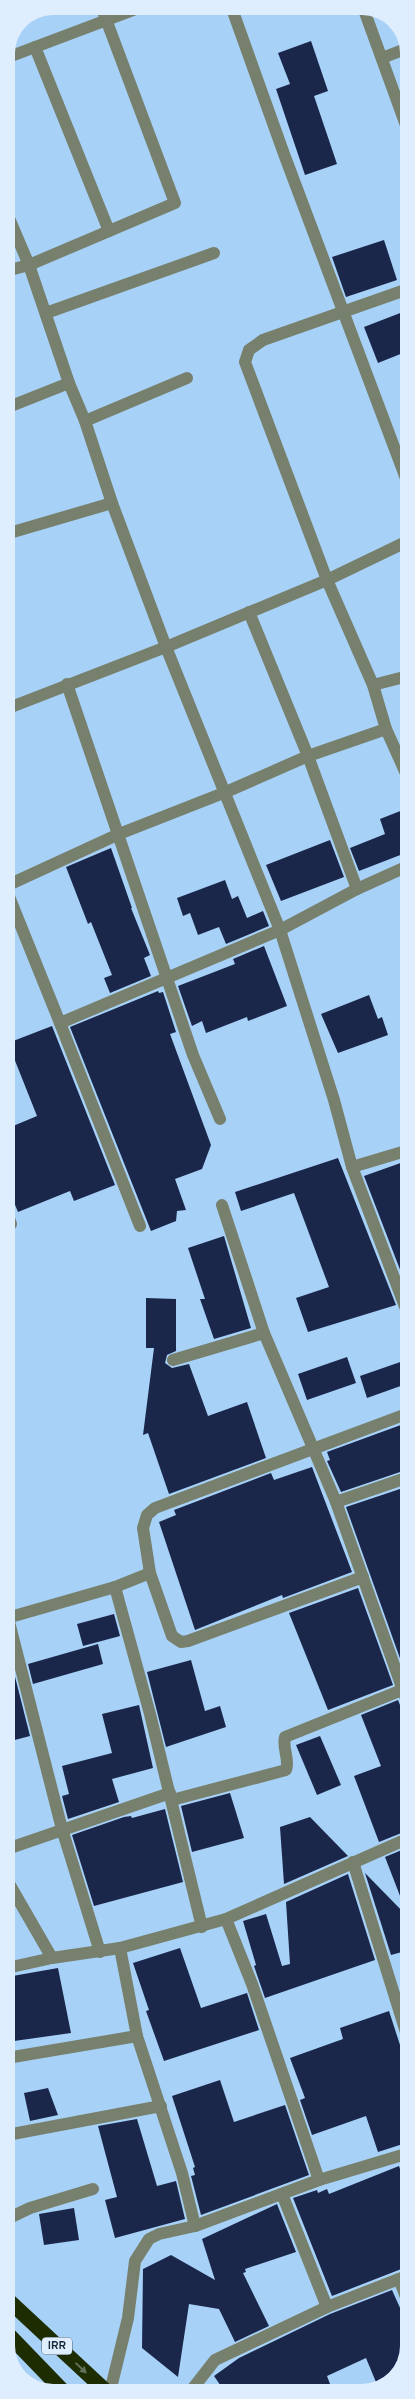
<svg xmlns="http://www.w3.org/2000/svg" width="415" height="2399" viewBox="0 0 415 2399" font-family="Overpass,sans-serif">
  <rect width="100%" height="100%" fill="#a8d1f7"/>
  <g fill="#1a274b">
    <polygon points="311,41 328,91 314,96 337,164 305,175 276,89 290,84 278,53"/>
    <polygon points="384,240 397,280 346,297 332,257"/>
    <polygon points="408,310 408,351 378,363 364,327"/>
    <polygon points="408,808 408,852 359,871 350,848 385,834 380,819"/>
    <polygon points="330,840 344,877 281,901 266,865"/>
    <polygon points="111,848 132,908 131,908 150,955 144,958 151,976 110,993 104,978 112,975 91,922 88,924 66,867"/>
    <polygon points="225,880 232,899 238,896 247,918 263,911 269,926 226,944 219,927 198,935 190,913 183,916 177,898"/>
    <polygon points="264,946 287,1006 248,1021 247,1017 206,1033 202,1021 192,1026 178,986 235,964 233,959"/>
    <polygon points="158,991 159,993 163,992 176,1032 170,1034 211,1145 202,1169 175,1179 186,1210 177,1211 176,1221 151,1231 70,1027"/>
    <polygon points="369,995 378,1019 382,1017 388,1035 338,1053 321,1014"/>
    <polygon points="52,1026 115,1185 74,1201 70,1191 18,1212 6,1183 6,1129 37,1116 8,1043"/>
    <polygon points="338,1158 396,1305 308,1332 296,1298 329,1287 294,1193 241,1211 235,1192"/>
    <polygon points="409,1160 409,1293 364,1176"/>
    <polygon points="224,1236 251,1328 214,1339 200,1299 205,1299 188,1248"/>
    <polygon points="146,1298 176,1299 176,1351 167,1355 165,1363 172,1368 189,1364 208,1416 247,1402 266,1458 169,1494 148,1433 143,1435 154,1348 146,1348"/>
    <polygon points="347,1357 356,1383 307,1400 298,1374"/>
    <polygon points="409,1359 409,1383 367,1398 360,1376"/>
    <polygon points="409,1422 409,1469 341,1492 327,1461 330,1460 327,1452"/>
    <polygon points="312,1467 352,1572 283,1598 282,1595 195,1630 159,1522 176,1515 174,1510 271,1473 274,1480"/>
    <polygon points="409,1486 409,1662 402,1664 346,1507"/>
    <polygon points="358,1588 393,1685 328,1710 289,1613"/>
    <polygon points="114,1614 120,1636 83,1646 77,1624"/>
    <polygon points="98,1644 103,1664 33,1684 28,1664"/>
    <polygon points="7,1645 30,1736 7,1742"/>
    <polygon points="191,1660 205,1711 220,1706 226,1727 166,1747 147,1672"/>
    <polygon points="398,1700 402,1710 409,1718 409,1830 379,1842 354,1776 381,1766 361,1715"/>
    <polygon points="139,1705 153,1768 112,1779 119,1802 68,1819 62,1796 69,1794 62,1766 112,1753 102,1714"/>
    <polygon points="320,1736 341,1785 317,1795 296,1745"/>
    <polygon points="230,1793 244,1838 192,1852 181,1806"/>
    <polygon points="165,1809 183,1882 94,1906 72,1835 124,1817 131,1816 132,1818"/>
    <polygon points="310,1817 348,1856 284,1884 280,1827"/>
    <polygon points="409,1847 409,1914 407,1914 385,1857"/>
    <polygon points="365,1873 409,1918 409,1950 391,1955"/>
    <polygon points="348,1874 375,1960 265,1998 254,1966 256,1965 243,1921 266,1914 282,1966 290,1964 286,1902"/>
    <polygon points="180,1948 201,2008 247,1993 259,2030 164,2061 146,2011 149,2010 133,1963"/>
    <polygon points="58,1968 71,2033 7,2042 7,1977"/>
    <polygon points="389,2011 401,2048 404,2048 409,2062 409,2142 378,2152 366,2116 312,2135 300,2100 305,2098 290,2058 343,2039 340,2028"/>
    <polygon points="220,2080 234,2122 285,2105 309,2175 201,2215 191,2176 195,2175 193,2168 195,2167 172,2096"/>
    <polygon points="48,2088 58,2115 30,2121 24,2093"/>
    <polygon points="137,2119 157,2186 176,2181 185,2219 115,2238 105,2200 117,2197 98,2126"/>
    <polygon points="399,2166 409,2194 409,2266 332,2296 293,2198 317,2190 318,2193 327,2189 329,2194"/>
    <polygon points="277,2204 296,2252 245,2269 246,2272 243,2273 269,2326 235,2342 219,2309 189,2304 178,2377 142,2348 143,2269 171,2255 215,2280 202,2239"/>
    <polygon points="74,2208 79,2240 44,2245 39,2214"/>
    <polygon points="392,2290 409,2328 409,2346 397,2376 378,2387 366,2358 327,2376 333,2392 225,2392 214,2376 239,2358 330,2314"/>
  </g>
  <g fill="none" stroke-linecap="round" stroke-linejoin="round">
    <g stroke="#77806c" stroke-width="12">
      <polyline points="231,6 284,154 408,484"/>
      <polyline points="363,7 408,131"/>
      <polyline points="35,47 109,231"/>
      <polyline points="6,58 144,6"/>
      <polyline points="382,58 408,48"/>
      <polyline points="6,211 29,265 69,383 85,421 112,503 166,647 280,930 334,1100 352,1167 409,1317"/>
      <polyline points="6,271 29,265 175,203 101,6"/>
      <polyline points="408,289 263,340 249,350 245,362 327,580 373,685 386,729 408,778"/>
      <polyline points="46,313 214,253"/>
      <polyline points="6,408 69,383"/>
      <polyline points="85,421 187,378"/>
      <polyline points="6,534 112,503"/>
      <polyline points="249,612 308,756 357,889"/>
      <polyline points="67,684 193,1055 220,1119"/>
      <polyline points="373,685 408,676"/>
      <polyline points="6,694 11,707"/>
      <polyline points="6,709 166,647 327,580 408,541"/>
      <polyline points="6,886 119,834 226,792 308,756 386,729"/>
      <polyline points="6,889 60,1023 280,930 357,889 408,866"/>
      <polyline points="60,1023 140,1226"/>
      <polyline points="352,1167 409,1150"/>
      <polyline points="222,1205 264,1333 336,1502 409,1707"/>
      <polyline points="6,1211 11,1224"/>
      <polyline points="173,1360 264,1333"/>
      <polyline points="336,1502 409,1477"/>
      <polyline points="363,1577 188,1641 181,1642 172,1636 150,1573 143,1528 147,1515 155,1508 409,1413"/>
      <polyline points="115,1587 150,1714 202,1927"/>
      <polyline points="7,1618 115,1587 150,1573"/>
      <polyline points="8,1618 62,1829 100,1952"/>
      <path d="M172,1800l114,-30c4,-11 -4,-21 -1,-33l117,-47"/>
      <polyline points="7,1849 170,1793"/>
      <polyline points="353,1862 409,2042"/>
      <polyline points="7,1880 52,1958"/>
      <polyline points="226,1919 252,1984 319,2180"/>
      <polyline points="120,1948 137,2036 182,2173 195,2226"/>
      <polyline points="7,1968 52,1958 120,1948 226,1919 409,1838"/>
      <polyline points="7,2058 137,2036"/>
      <polyline points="7,2135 161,2106"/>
      <polyline points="282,2194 327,2307"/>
      <polyline points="7,2219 30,2208 93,2189"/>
      <polyline points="399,2279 409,2305"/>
      <polyline points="110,2392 128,2318 135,2261 149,2239 159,2234 195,2226 319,2180 409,2153"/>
      <polyline points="190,2392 215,2360 327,2307 409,2275"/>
    </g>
    <g stroke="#1e2d01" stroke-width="15">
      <polyline points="7,2299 107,2392"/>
      <polyline points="7,2333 64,2392"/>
    </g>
  </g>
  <defs><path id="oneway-solid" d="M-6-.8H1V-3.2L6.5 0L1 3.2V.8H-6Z" transform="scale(1.25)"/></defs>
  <use fill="#61715a" href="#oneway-solid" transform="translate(81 2368) rotate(43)"/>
  <g text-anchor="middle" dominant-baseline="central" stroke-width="5" stroke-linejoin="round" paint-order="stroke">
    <rect fill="#deeefe" stroke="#536373" stroke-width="1" x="42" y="2337.5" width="30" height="17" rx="4"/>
    <g font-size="11" font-weight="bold" fill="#182837">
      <text x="57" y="2346">IRR</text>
    </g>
  </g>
  <path d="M0 0H415V2399H0ZM53 15H362A38 38 0 0 1 400 53V2346A38 38 0 0 1 362 2384H53A38 38 0 0 1 15 2346V53A38 38 0 0 1 53 15Z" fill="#deeefe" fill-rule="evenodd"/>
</svg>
